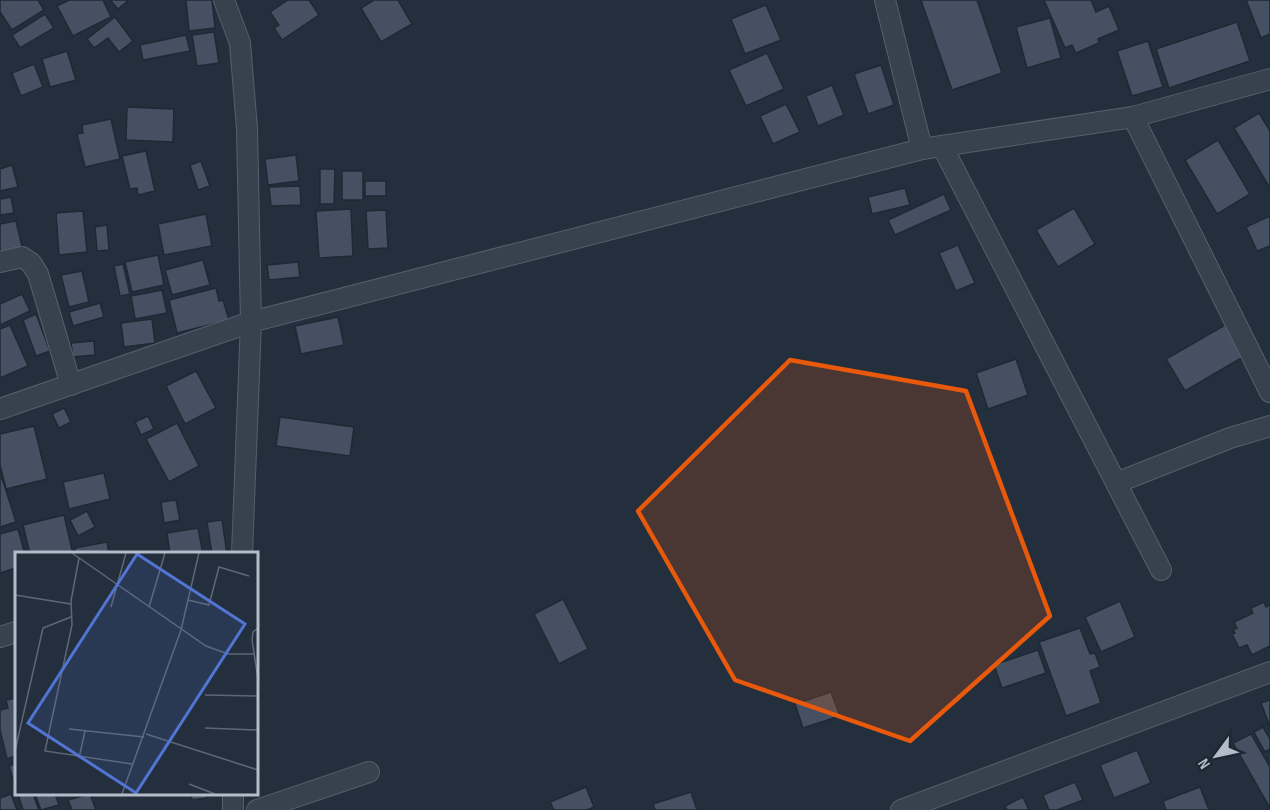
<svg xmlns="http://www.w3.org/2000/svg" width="1270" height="810" viewBox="0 0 1270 810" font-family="'Sofia Sans Condensed',sans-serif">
  <rect width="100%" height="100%" fill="#242f3e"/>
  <g fill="#455162" stroke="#1f2835" stroke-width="1.5">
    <polygon points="0,0 38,0 44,10 12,30 0,12"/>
    <polygon points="69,0 103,0 111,17 73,36 57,6"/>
    <polygon points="110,0 129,0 118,9"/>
    <polygon points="186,0 212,0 215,28 189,31"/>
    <polygon points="288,0 309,0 319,15 282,40 274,28 279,25 270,12"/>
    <polygon points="374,0 398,0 412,24 381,42 361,8"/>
    <polygon points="921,0 977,0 1002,73 952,90"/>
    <polygon points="1044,0 1091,0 1096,12 1109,6 1119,30 1098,39 1099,43 1076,53 1072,45 1065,48"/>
    <polygon points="1246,0 1270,0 1270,34 1261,38"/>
    <polygon points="766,5 781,40 745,54 731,19"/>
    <polygon points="45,14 54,28 20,48 12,35"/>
    <polygon points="115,17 133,41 119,52 108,38 94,48 87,39"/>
    <polygon points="1050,18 1061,58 1027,68 1016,27"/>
    <polygon points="1237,22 1250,61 1169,88 1156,49"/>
    <polygon points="214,32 219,63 197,66 192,35"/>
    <polygon points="186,35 190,51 143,60 140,45"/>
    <polygon points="1148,41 1163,87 1132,96 1117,51"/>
    <polygon points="67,51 76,80 50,87 42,59"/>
    <polygon points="767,53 784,89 746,106 729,70"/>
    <polygon points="34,64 43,87 21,96 12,73"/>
    <polygon points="881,65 894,105 868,114 854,74"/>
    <polygon points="832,85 844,115 818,126 806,96"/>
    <polygon points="786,104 800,132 773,144 760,116"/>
    <polygon points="127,107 174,109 173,142 126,140"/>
    <polygon points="1259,113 1270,131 1270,188 1234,128"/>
    <polygon points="111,119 120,159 85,167 77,134 83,133 82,125"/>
    <polygon points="1218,140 1250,194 1217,214 1185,160"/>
    <polygon points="146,151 155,191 138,195 137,188 130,189 122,156"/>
    <polygon points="296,155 299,181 268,185 265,159"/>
    <polygon points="201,161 210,186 198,190 190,165"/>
    <polygon points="12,165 18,187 0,191 0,169"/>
    <polygon points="320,169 335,169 334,204 320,204"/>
    <rect x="342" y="171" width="21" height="29"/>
    <rect x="365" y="181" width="21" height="15"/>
    <polygon points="300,186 301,205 271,206 269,187"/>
    <polygon points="905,188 910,205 872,214 868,197"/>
    <polygon points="944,194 951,210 895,235 888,220"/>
    <polygon points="11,197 14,213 0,215 0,199"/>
    <polygon points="1074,208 1095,244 1058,267 1036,230"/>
    <polygon points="351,209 353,256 319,258 316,211"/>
    <polygon points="386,210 388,248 368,249 366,211"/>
    <polygon points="83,211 87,252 59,255 56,213"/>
    <polygon points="206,214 212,246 164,255 158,224"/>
    <polygon points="1270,216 1270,246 1257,251 1246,227"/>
    <polygon points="16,221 24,255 0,260 0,224"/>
    <polygon points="107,225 109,250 97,251 95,227"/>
    <polygon points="958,245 975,283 956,291 939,253"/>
    <polygon points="158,255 164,285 132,292 125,262"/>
    <polygon points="203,260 210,285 172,295 165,270"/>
    <polygon points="298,262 300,277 269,280 267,265"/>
    <polygon points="123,264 130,294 120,296 114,266"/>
    <polygon points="82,271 89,302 69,307 61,275"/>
    <polygon points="216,288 219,301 223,300 229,320 177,333 169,300"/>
    <polygon points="162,290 167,313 135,319 131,296"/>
    <polygon points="22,294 30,311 0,325 0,304"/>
    <polygon points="100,303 104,317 73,326 69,312"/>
    <polygon points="36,314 50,351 36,356 23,320"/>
    <polygon points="338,317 344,345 301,354 295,326"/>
    <polygon points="152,319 155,343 124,347 121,323"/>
    <polygon points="10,325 28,366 0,378 0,329"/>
    <polygon points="1225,325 1243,357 1185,391 1166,359"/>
    <polygon points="94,341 95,355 73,357 71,343"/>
    <polygon points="1016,359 1028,395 988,409 976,373"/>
    <polygon points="196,371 216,408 185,424 166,386"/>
    <polygon points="64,408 71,422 59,428 52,414"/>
    <polygon points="148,416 154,429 141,435 135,422"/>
    <polygon points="280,417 354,427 350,456 276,446"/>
    <polygon points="177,423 199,466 169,482 146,439"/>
    <polygon points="34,426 47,479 6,489 0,465 0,434"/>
    <polygon points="104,473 110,499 69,509 63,482"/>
    <polygon points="2,478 16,522 0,527 0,479"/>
    <polygon points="176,500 180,520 164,523 161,502"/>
    <polygon points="87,511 95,527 78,536 70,520"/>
    <polygon points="64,515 73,554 30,554 23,525"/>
    <polygon points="222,520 227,554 212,554 207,522"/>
    <polygon points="198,528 203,554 170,554 167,533"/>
    <polygon points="18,529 25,554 16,554 16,568 0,573 0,534"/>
    <polygon points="107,542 109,554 76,554 75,548"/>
    <polygon points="563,599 588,649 559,664 534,614"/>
    <polygon points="1120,601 1135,637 1101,652 1085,617"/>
    <polygon points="1264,602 1266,607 1270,605 1270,646 1252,655 1247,645 1239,648 1232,634 1235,633 1233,630 1237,628 1234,622 1253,613 1251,608"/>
    <polygon points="1080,628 1090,654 1095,653 1100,667 1090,671 1101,703 1066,716 1039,642"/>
    <polygon points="1038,650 1046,673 1002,688 994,665"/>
    <polygon points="831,692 840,716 803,728 795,704"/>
    <polygon points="16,698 16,756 7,759 0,730 0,710 8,708 6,700"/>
    <polygon points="1270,700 1270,727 1261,703"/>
    <polygon points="1263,727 1270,739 1270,749 1265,752 1254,732"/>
    <polygon points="1251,734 1270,767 1270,808 1233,743"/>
    <polygon points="1137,750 1151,783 1114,798 1100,765"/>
    <polygon points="16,763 16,789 9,766"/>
    <polygon points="1075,782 1083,800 1057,810 1049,810 1043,795"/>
    <polygon points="586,787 594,807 587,810 554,810 550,802"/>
    <polygon points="1200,787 1209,810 1166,810 1163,801"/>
    <polygon points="691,792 697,810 655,810 653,804"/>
    <polygon points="11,794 17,810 0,810 0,798"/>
    <polygon points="18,794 33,794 39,810 23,810"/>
    <polygon points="35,794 55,794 59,805 41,810"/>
    <polygon points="90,794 96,810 72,810 68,800"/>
    <polygon points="191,794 207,794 207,798 192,800"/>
    <polygon points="1023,797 1029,810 1007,810 1005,806"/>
  </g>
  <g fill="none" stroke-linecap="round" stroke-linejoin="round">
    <g stroke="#565f6c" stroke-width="22">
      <g id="minor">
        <polyline points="224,0 240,43 247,129 251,322 242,554"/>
        <polyline points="885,0 922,149"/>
        <polyline points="1133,117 1270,392"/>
        <polyline points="942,146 1161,570"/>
        <polyline points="0,262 22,257 31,263 38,274 71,385"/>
        <polyline points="0,409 251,322 922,149 1133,117 1270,79"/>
        <polyline points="1116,483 1230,438 1270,426"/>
        <polyline points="0,637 16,632"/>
        <polyline points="233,810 233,794"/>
        <polyline points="257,810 369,772"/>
        <polyline points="901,810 1270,672"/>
      </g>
    </g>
    <use href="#minor" stroke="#38414e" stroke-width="20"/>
  </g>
  <path fill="#e8590c" fill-opacity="0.2" stroke="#e8590c" stroke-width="4.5" stroke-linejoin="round" d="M790,360l176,31 84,225 -140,125 -175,-61 -97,-169z"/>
  <g transform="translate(15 552)">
    <rect width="243" height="243" fill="#242f3e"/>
    <path fill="none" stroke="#5e6776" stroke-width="1.5" d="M57,1l134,93 22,8h26M64,6l-8,43 1,24 -27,126 87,13M0,43l56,9M173,48l21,5 10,-38 30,9M96,55l15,-54M134,55l16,-54M243,76l-5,4 -1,8 6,39M190,143l53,1M190,176l53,2M54,177l75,8M131,182l112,36M0,199l28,-123 28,-11M64,206l6,-27M174,232l26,10M107,242l59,-164 18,-77"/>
    <path fill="#5274d3" fill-opacity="0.15" stroke="#5274d3" stroke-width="3" d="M122,2l108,70 -109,169 -108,-70z"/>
    <rect width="243" height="243" fill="none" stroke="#b4bcc9" stroke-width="3"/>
  </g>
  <g transform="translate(1216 756) rotate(237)" stroke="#1d2633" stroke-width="4.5" paint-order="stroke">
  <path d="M0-4.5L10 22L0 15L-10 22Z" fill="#b4bcc9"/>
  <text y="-9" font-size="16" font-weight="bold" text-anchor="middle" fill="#b4bcc9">N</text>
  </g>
</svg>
